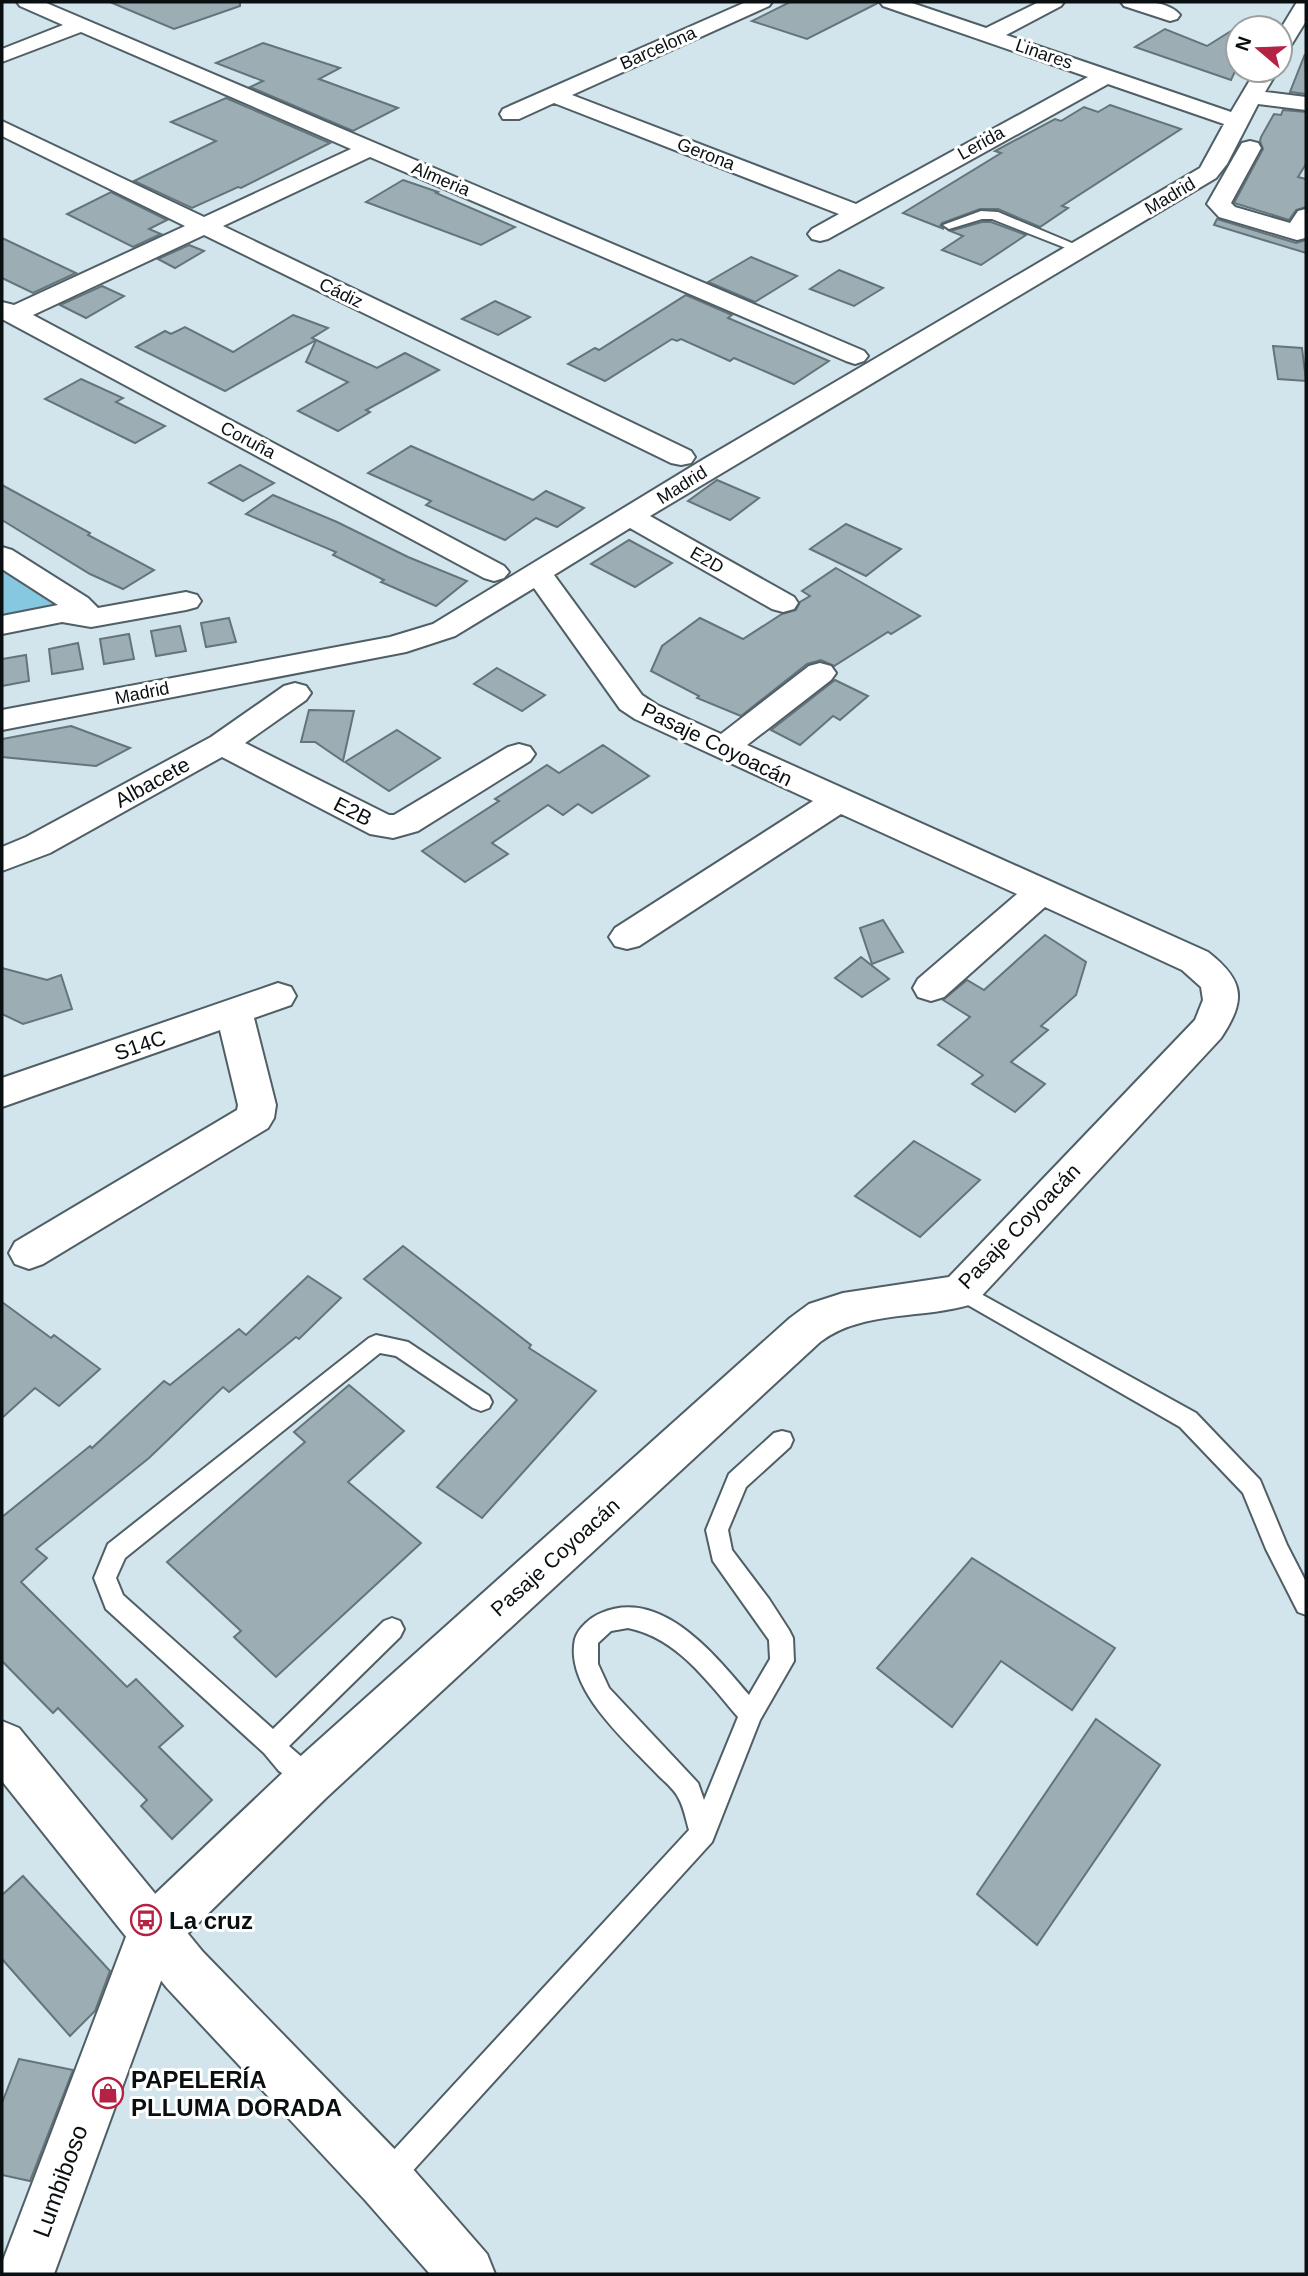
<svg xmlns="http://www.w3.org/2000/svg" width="1308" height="2276" viewBox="0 0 1308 2276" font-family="Helvetica,sans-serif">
  <rect width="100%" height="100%" fill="#d2e4ec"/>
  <polygon fill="#87c8e1" points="2,556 79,601 2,617"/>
  <g fill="#9cadb4" stroke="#64747b" stroke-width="2">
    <polygon points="110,2 240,2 240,6 174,29"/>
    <polygon points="790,2 877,2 878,3 807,39 752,21"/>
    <polygon points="1239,26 1247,28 1238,28 1238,65 1231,80 1135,47 1165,29 1207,46"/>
    <polygon points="263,43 340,68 319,79 398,108 353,131 250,87 263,81 216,63"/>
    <polygon points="1305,54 1306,94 1290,92"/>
    <polygon points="226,98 330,143 241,188 238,187 192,208 134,181 216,141 171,122"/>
    <polygon points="1110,105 1181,129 1062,206 1068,208 1040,227 998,209 980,209 942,223 940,226 944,229 903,213 1001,153 995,151 1055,119 1061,121 1084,107 1098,112"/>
    <polygon points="1283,110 1306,112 1306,164 1298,177 1306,179 1306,207 1296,210 1289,220 1234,203 1263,149 1260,141 1261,137 1274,114 1281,115"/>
    <polygon points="403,180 438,192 436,193 515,227 481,245 366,202"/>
    <polygon points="111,192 167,220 149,229 161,234 133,247 67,214"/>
    <polygon points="1217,219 1296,243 1306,240 1306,253 1214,225"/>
    <polygon points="982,222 991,222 1026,235 981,265 942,250 963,236 950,231"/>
    <polygon points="2,238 76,273 33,293 2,278"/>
    <polygon points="189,245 204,251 175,268 158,259"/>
    <polygon points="751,257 797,276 755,302 708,282"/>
    <polygon points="839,270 883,288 854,306 810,289"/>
    <polygon points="102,286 124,296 86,318 60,305"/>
    <polygon points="686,295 732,315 728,318 829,361 794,384 734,358 730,361 681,339 677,341 672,339 605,381 568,364 595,348 599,350"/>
    <polygon points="495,301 530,317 498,335 462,319"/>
    <polygon points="293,315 328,328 312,338 316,340 225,391 136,347 165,331 171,334 185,327 233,352"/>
    <polygon points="316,340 377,368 405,353 439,370 366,410 370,412 338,431 298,411 348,382 306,362"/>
    <polygon points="1273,346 1302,348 1306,381 1278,379"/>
    <polygon points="81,379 123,398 116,402 165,426 135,443 45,399"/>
    <polygon points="411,446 533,500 546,491 584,508 557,527 536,518 505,540 426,505 431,501 368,473"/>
    <polygon points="240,465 274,483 243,501 209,483"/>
    <polygon points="717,480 759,498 730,520 688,501"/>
    <polygon points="2,485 90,533 88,535 154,570 123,589 90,574 2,520"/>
    <polygon points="273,495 337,522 408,557 467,581 436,606 381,582 384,580 333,555 336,552 246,514"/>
    <polygon points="846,524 901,549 866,576 810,549"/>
    <polygon points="629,540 672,563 635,587 591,564"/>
    <polygon points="836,568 920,616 891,634 888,632 834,666 821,660 807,664 741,716 697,698 699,696 651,671 662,646 700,618 743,639 782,614 796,610 800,602 810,596 802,591"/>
    <polygon points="229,618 236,642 206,647 201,623"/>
    <polygon points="180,626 186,651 156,656 151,631"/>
    <polygon points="129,634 134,659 104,664 100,639"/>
    <polygon points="78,643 83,669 52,674 49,649"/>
    <polygon points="26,655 29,681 2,686 2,659"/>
    <polygon points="497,668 545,695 522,711 474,684"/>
    <polygon points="835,680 868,696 840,720 833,716 800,745 771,730"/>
    <polygon points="309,710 354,711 343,761 315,742 301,742"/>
    <polygon points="71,726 130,748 96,766 2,757 2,739"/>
    <polygon points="397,730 440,758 389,791 345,762"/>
    <polygon points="603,745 649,776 592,813 578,804 563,815 548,805 492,843 508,854 465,882 422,851 499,801 495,799 547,765 559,773"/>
    <polygon points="883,920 903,952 872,964 860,928"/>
    <polygon points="1045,935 1086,962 1076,995 1041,1026 1048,1030 1011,1062 1045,1084 1015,1112 972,1084 983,1075 938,1045 970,1017 943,1000 967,980 984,990"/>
    <polygon points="861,957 889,979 862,997 835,978"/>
    <polygon points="2,968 47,980 61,975 72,1009 23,1024 2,1014"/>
    <polygon points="914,1141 980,1180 920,1237 855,1196"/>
    <polygon points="403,1246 531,1345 529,1348 596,1391 482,1518 437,1487 517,1400 364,1279"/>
    <polygon points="308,1276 341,1298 299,1339 296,1337 229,1392 223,1387 149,1458 36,1549 47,1558 21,1582 127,1687 136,1679 183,1726 159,1747 212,1800 172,1839 141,1806 147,1800 58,1708 53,1713 2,1661 2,1517 90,1446 92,1448 164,1381 170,1385 239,1329 246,1335"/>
    <polygon points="2,1302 51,1338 54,1335 100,1369 59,1406 35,1388 2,1418"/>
    <polygon points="349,1385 404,1431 348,1482 421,1543 276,1677 234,1637 241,1631 167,1562 305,1442 294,1432"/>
    <polygon points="972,1558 1115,1648 1072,1710 1001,1661 952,1727 877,1668"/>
    <polygon points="1096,1719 1160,1765 1037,1945 977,1894"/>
    <polygon points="23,1876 110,1971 95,2011 70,2036 2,1959 2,1895"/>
    <polygon points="19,2059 73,2070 30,2181 2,2175 2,2103"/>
  </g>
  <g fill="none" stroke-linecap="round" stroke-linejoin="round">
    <g stroke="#4f5f65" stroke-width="4">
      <g id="service">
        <polygon points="981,211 998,212 1086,249 1076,252 992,219 982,219 949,229 943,225"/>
        <polygon points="961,1283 1196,1413 1260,1480 1287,1545 1306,1582 1306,1615 1298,1612 1266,1549 1243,1493 1180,1427 954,1297 951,1291 954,1285"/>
        <polygon points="376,1335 408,1342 489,1396 492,1402 489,1408 481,1411 473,1408 396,1356 380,1353 125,1558 116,1578 123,1595 273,1729 384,1621 392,1618 400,1621 404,1629 400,1637 289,1746 319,1772 322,1780 319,1788 310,1792 279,1771 264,1753 106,1609 94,1578 108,1544 369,1338"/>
        <path d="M782,1431l8,2 3,7 -3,7 -44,40 -18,43 4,20 37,49 20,31 4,8 1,23 -34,59 -48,122 -314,345 -10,4 -10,-4 -4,-10 4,-10 311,-337c-3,-10 -5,-22 -10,-31 -4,-9 -14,-17 -21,-24 -31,-33 -94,-86 -83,-136 3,-11 16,-22 26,-26 60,-26 114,42 148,82l21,-36 -1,-19 -56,-79 -7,-31 23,-56 45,-41zM628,1628c49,10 79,53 110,89l-34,83 -6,-17 -89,-95 -11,-24v-21l13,-12z"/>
      </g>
    </g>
    <g stroke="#4f5f65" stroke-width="4">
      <g id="minor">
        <polygon points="17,2 44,2 864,351 868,356 864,361 855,364 846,361 370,157 223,226 691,451 695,457 691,463 681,465 671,463 204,235 33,315 504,566 509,572 504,578 494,581 484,578 2,319 2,302 14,305 185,226 2,136 2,121 204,217 351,149 81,32 2,62 2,49 63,25 20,6"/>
        <path d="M746,2h26l-3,4 -197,89 284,109 232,-127 -205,-71 -3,-4h29l77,26 53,-26h25l-3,4 -55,29 225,77 25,-42h22l-13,22 41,5v13l-48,-6 -31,60 -11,14 -566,338 144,81 4,6 -4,6 -11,3 -11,-3 -142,-81 -76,47 88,120 15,10 64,29 88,-68 11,-3 11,3 5,7 -5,7 -84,65 461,207c37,29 38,48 13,86l-246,265c-50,17 -112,6 -155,39l-493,455 -154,151 -119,326h-52v-11l133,-350 158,-150 497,-445 19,-14 34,-11 106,-16 246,-257 8,-20 -2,-13 -19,-17 -137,-63 -101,90 -13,4 -13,-4 -5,-9 5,-9 99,-85 -176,-80 -202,132 -12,3 -12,-3 -6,-9 6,-9 198,-127 -178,-82 -15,-10 -86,-121 -79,48 -49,16 -404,78v-20l388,-73 43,-13 271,-165 496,-291 24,-44 -116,-40 -280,155 -8,2 -8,-2 -4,-5 4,-5 27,-15 -285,-111 -35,16h-16l-3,-5 3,-5z"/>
        <path d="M1121,2c17,-1 47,-2 59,13l-3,4 -7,2 -46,-15z"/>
        <polygon points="1297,2 1306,2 1306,21 1287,52 1280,54 1280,30"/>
        <polygon points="1250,141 1258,143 1261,148 1231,203 1235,207 1290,223 1298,211 1306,209 1305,238 1297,240 1219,217 1207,204 1239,148 1242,143"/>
        <polygon points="2,547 12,550 88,598 98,608 186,592 197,595 201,601 197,607 186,610 91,627 62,622 2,634 2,616 58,605 2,569"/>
        <polygon points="295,683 306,686 311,693 306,700 245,743 389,815 394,815 508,747 519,744 530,747 535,754 530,761 418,831 393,838 370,834 222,757 50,853 2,871 2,847 26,837 211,737 284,686"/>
        <polygon points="278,983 291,987 296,996 291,1005 254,1018 276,1105 274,1118 268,1128 43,1264 29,1269 15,1264 9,1253 15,1242 237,1110 238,1105 220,1030 2,1107 2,1078"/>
      </g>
    </g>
    <g stroke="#4f5f65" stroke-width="4">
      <polygon id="tertiary" points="2,1721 19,1728 203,1952 405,2160 487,2254 495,2274 430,2274 365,2200 167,1988 2,1781"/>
    </g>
    <use href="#service" fill="#fff" fill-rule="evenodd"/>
    <use href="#minor" fill="#fff" fill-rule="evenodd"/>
    <use href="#tertiary" fill="#fff" fill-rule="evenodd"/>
  </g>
  <defs>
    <g id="bus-ring" transform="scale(1.575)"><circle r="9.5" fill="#fff" stroke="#b52344" stroke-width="1.5"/><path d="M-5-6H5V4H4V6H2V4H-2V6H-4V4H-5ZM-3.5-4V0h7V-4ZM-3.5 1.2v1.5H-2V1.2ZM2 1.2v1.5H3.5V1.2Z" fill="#b52344"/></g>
    <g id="shop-ring" transform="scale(1.575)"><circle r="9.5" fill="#fff" stroke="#b52344" stroke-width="1.5"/><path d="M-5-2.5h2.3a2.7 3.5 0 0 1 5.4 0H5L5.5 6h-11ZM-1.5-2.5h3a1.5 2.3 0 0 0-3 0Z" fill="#b52344"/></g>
  </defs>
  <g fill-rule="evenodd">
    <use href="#bus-ring" x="146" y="1920"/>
    <use href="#shop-ring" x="108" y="2093"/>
  </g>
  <g text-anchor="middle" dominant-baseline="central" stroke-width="6" stroke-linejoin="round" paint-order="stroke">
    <g font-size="18" fill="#0a1012" stroke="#fff">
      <text transform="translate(658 48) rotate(-24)">Barcelona</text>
      <text transform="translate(1044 54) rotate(19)">Linares</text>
      <text transform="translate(981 143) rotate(-29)">Lerida</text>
      <text transform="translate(706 154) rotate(21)">Gerona</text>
      <text transform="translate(441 179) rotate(23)">Almeria</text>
      <text transform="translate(1170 196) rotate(-31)">Madrid</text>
      <text transform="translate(341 293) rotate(26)">Cádiz</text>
      <text transform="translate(248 440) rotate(28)">Coruña</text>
      <text transform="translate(682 485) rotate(-32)">Madrid</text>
      <text transform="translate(707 560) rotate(30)">E2D</text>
      <text transform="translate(142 693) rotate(-11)">Madrid</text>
    </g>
    <g font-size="21" fill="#0a1012" stroke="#fff">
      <text transform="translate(717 744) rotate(26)">Pasaje Coyoacán</text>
      <text transform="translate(152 782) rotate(-29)">Albacete</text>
      <text transform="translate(353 811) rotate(27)">E2B</text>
      <text transform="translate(140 1045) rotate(-19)">S14C</text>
      <text transform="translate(1019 1226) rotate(-46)">Pasaje Coyoacán</text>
      <text transform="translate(555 1557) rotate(-42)">Pasaje Coyoacán</text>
    </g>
    <g font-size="24" font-weight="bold" fill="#0a1012" stroke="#fff" text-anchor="start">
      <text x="169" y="1920">La cruz</text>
      <text x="131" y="2079">PAPELERÍA<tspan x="131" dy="28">PLLUMA DORADA</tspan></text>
    </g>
    <g font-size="24" fill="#0a1012" stroke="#fff">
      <text transform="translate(60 2181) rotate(-70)">Lumbiboso</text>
    </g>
  </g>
  <rect width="1308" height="2276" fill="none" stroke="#0a1012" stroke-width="7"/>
  <g transform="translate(1259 49) rotate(289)"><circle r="33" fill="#ffffff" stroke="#9d9fa0" stroke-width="2"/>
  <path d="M0-5L12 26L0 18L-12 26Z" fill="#b52344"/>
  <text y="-10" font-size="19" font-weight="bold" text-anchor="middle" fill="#0a1012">N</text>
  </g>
</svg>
